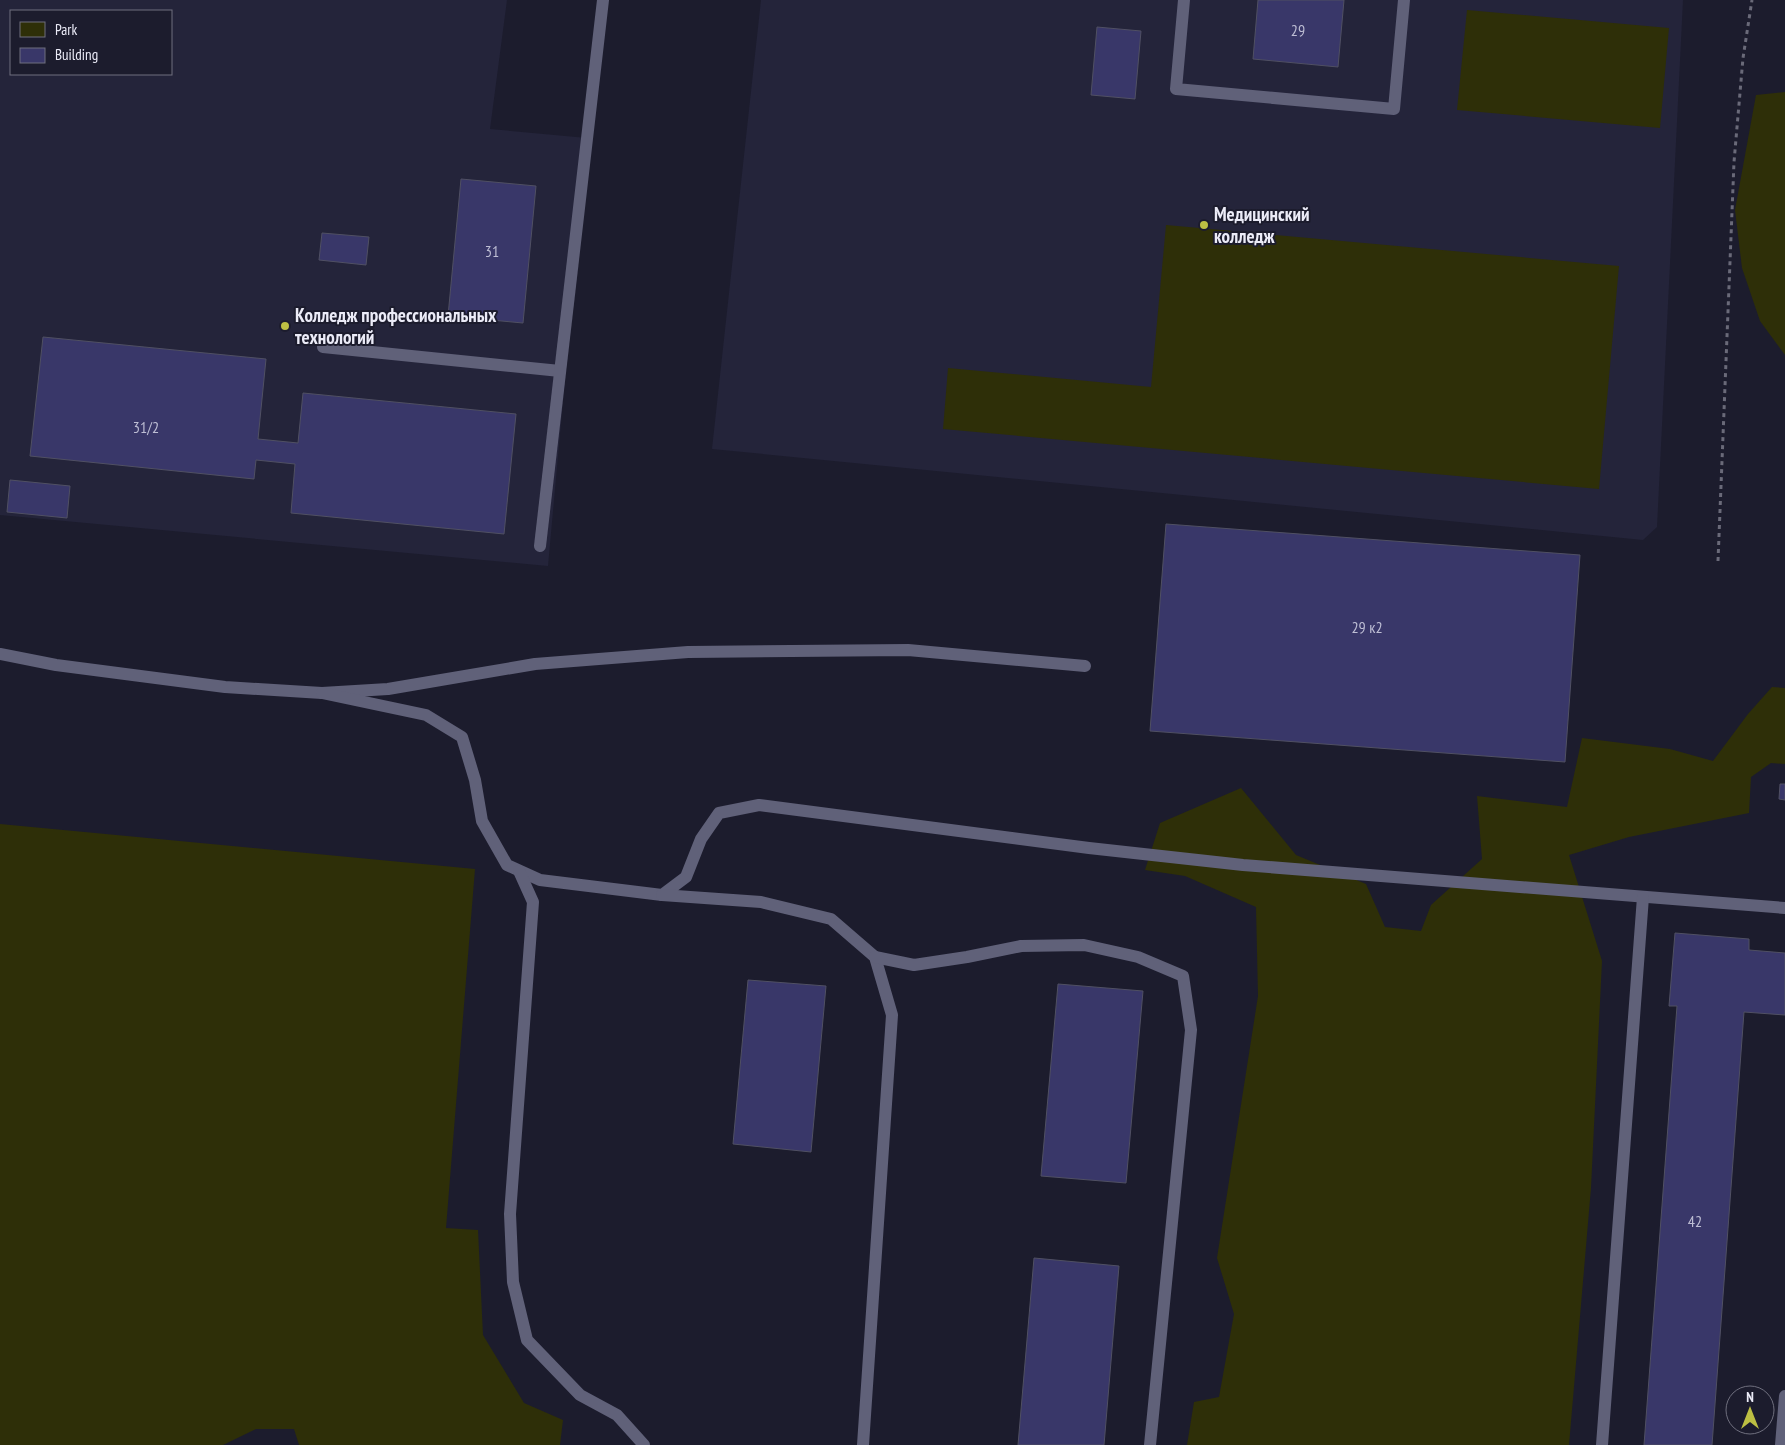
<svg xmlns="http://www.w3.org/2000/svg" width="1785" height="1445" viewBox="0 0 1785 1445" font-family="'PT Sans Narrow',sans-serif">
  <rect width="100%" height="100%" fill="#1c1c2d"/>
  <g fill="#24243a" fill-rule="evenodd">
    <path d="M0,0h507l-17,129 97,9 -39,428 -548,-51zM11,11h160v63h-160z"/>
    <polygon points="761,0 1683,0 1657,527 1643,540 712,449"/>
  </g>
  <g fill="#2e2f08">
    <polygon points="1467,10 1669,28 1660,128 1457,110"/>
    <polygon points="1785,92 1785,355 1760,321 1742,268 1735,210 1756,95"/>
    <polygon points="1166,225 1619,266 1599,489 943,429 948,368 1151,387"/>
    <polygon points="1772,687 1785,688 1785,764 1771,763 1751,777 1749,813 1629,837 1569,855 1602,961 1591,1188 1569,1445 1187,1445 1194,1402 1219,1397 1234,1314 1217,1258 1258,996 1256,907 1185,876 1145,870 1160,823 1241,788 1296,855 1366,884 1385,927 1421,931 1431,905 1482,859 1477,796 1567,807 1582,738 1670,749 1713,761 1748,714"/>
    <polygon points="0,824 475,869 446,1228 478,1230 483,1335 524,1403 563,1420 560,1445 299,1445 294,1429 256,1429 223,1445 0,1445"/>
  </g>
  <g fill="#393769" stroke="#505063">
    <polygon points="1258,0 1344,0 1338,67 1253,59"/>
    <polygon points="1097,27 1141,31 1135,99 1091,95"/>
    <polygon points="461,179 536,186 523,323 448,316"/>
    <polygon points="322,233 369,237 366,265 319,260"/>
    <polygon points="43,337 266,359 258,439 298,443 303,393 516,414 504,534 291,513 295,464 256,460 254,479 30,456"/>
    <polygon points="10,480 70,486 67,518 7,512"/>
    <polygon points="1166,524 1580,555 1565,762 1150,731"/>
    <polygon points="1780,784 1785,784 1785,800 1779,799"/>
    <polygon points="1675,933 1749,939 1749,950 1785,953 1785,1015 1744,1012 1712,1445 1644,1445 1677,1006 1669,1006"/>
    <polygon points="748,980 826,986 811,1152 733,1144"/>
    <polygon points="1058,984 1143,991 1126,1183 1041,1176"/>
    <polygon points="1034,1258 1119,1266 1104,1445 1018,1445"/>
  </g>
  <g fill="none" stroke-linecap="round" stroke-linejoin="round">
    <polyline stroke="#6a6a79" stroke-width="3" stroke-dasharray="4 4" stroke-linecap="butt" points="1718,561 1734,162 1743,58 1752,0"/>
    <g stroke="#606179" stroke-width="12">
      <polyline points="1184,0 1176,89 1394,109 1404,0"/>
      <polyline points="323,347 560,371"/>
      <polyline points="540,546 603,0"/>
      <polyline points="0,654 56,665 225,687 322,693 388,689 535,664 688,652 908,650 1085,666"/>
      <polyline points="322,693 426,715 462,737 475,780 482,821 507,865 540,880 662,895 686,877 701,839 719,813 759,805 1089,848 1243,865 1785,908"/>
      <polyline points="519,871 533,902 510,1214 513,1282 527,1340 580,1395 617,1415 644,1445"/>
      <polyline points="662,895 761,902 831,919 875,957 892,1015 863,1445"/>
      <polyline points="875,957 914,965 967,957 1021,946 1084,945 1138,957 1183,976 1191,1030 1150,1445"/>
      <polyline points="1602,1445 1643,897"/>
      <polyline points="1781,1445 1785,1396"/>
    </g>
  </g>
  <g fill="#bdbf43" stroke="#1c1c2d" stroke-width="2">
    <circle cx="1204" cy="225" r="5"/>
    <circle cx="285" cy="326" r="5"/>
  </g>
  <g text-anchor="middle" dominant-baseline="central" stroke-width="4" stroke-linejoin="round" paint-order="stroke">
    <g font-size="16" fill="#bebed4">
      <text x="1298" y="30">29</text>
      <text x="492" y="251">31</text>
      <text x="146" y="427">31/2</text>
      <text x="1367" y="627">29 к2</text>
      <text x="1695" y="1221">42</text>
    </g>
    <g font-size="19" font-weight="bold" fill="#ebebf7" stroke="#1c1c2d" text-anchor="start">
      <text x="1214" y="214">Медицинский<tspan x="1214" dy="22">колледж</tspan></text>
      <text x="295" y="315">Колледж профессиональных<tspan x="295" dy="22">технологий</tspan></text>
    </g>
  </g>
  <rect x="10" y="10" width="162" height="65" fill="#1c1c2d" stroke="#6f6f7e"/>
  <rect x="20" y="22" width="25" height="15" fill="#2e2f08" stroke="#6f6f7e"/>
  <text x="55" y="35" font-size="15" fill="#ebebf7">Park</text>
  <rect x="20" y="48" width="25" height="15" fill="#393769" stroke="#6f6f7e"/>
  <text x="55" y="60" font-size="15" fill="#ebebf7">Building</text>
  <g transform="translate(1750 1410)"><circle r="24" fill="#1c1c2d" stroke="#6f6f7e"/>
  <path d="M0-4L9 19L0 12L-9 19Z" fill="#bdbf43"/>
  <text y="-8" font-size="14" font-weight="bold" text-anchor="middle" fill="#ebebf7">N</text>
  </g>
</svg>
